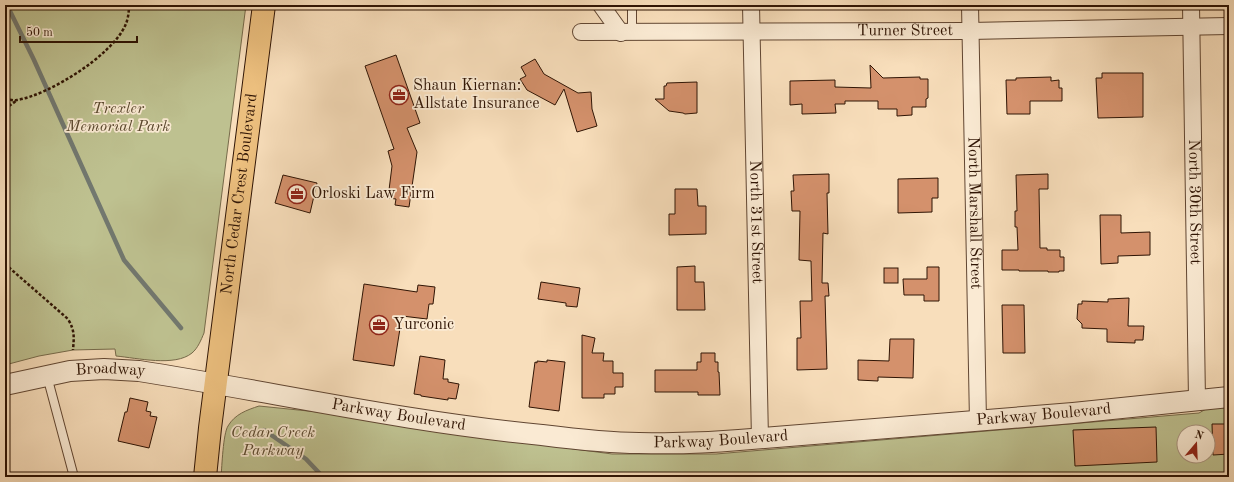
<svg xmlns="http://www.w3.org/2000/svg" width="1234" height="482" viewBox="0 0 1234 482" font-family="'Old Standard TT',serif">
  <rect width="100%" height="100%" fill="#f8debb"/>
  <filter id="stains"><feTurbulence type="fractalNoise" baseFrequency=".005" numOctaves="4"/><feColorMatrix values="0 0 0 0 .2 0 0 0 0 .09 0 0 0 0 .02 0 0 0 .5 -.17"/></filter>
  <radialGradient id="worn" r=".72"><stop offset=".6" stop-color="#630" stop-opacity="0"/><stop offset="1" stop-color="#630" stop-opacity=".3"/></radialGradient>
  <g fill="#bec190" stroke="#766a4a" fill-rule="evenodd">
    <path d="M5,5h241l-42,328c-3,7 -6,15 -12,20 -17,14 -55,5 -76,3l-1,-7 -42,1 -34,6 -34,9z"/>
    <path d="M259,406l59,6 91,15 203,27h104l459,-39 24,-2 7,-4 23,-2v70h-1008c1,-11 2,-43 7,-51 7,-12 19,-16 31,-20zM1184,432h24v24h-24z"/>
  </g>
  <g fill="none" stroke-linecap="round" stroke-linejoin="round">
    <g stroke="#72786f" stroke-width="4.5">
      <polyline points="7,5 34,60 124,260 181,328"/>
      <polyline points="264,430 306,459 323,477"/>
    </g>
  </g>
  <g fill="#d4916c" stroke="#2f1404">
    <polygon points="396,55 420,123 407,128 417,152 409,207 395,205 396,199 388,198 392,166 388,151 394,149 365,66"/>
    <polygon points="535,59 544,74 578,93 591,92 592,109 597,126 577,132 564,89 555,105 527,90 520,79 526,76 521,67"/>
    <polygon points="870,65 883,78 920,77 920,79 928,79 928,98 926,99 926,107 912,107 912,115 897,116 897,109 878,109 878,101 845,101 845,104 835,104 836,113 802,114 802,104 790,105 790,81 835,80 835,87 871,88"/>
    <polygon points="1102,73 1143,73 1143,117 1098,118 1096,78 1102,78"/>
    <polygon points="1051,77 1051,81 1059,80 1059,88 1062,88 1062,101 1030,101 1030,114 1007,114 1006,80 1016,80 1016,78"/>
    <polygon points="697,82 697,113 685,114 683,113 669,111 655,99 664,99 664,86 666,86 667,83"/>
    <polygon points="829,174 829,193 827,193 828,234 823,233 822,283 828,283 829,296 825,296 827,369 797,370 797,338 801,338 800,301 812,301 811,261 799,260 800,211 792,211 791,191 794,191 793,175"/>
    <polygon points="1048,174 1048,189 1039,189 1040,248 1047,248 1047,250 1060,250 1060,257 1064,257 1064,271 1059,271 1059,272 1048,272 1048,271 1019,271 1019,270 1002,270 1002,250 1018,250 1017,227 1015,227 1015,211 1017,211 1016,175"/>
    <polygon points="283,175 317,183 310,213 275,203"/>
    <polygon points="938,178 938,198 932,198 932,212 898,213 898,179"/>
    <polygon points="675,189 697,189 698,206 706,206 706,234 669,235 669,214 675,214"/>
    <polygon points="1100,215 1121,215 1121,233 1150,232 1150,255 1118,256 1118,263 1101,264"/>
    <polygon points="695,266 695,282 704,282 705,310 677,310 677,267"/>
    <polygon points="927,267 939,267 939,301 924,301 924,295 904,295 903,279 927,279"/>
    <rect x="884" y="268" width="14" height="15"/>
    <polygon points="541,282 580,288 577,307 566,306 566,303 538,299"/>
    <polygon points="364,284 417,292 418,285 435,287 433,304 429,304 427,319 402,316 394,366 353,360"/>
    <polygon points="1129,298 1128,326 1144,326 1143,340 1135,340 1135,343 1107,342 1107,329 1082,328 1082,324 1077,319 1078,304 1082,304 1082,301 1108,302 1108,299"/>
    <polygon points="1002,305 1024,305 1025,353 1003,353"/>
    <polygon points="582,335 595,338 592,353 604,353 603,361 613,361 613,373 623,373 623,387 615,387 615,394 604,394 604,398 582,398"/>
    <polygon points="890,339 914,339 913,378 878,377 878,381 858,380 858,360 889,361"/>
    <polygon points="701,353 715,353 715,362 718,362 718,372 719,372 720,395 698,395 698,392 655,392 655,370 697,370 697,362 701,362"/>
    <polygon points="420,356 445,360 443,379 448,379 448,382 459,384 456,399 448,398 448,400 421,396 421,395 414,394"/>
    <polygon points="547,360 565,362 559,411 529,407 535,362 537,363 537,361 547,362"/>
    <polygon points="130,398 148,402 146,411 151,412 150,416 157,417 149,448 118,441 125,412 127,412"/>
    <polygon points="1212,424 1229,424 1229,454 1213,455"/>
    <polygon points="1156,427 1157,462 1075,466 1073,430"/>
  </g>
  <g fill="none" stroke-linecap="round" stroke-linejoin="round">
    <g stroke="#614632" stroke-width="10">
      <g id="service">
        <polyline points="632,5 632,33"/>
        <polyline points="47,376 74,477"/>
      </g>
    </g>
    <g stroke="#614632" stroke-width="18">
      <g id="minor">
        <polyline points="601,5 621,33"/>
        <path id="s1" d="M751,5l9,434"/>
        <path id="s2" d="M970,5l8,416"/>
        <path id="s3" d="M1191,5l6,395"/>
        <path id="s4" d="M581,32l389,-1 259,-5"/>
      </g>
    </g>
    <g stroke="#614632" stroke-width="22">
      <g id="tertiary">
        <path id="s5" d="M5,385l65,-14 34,-2 35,2c134,21 267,51 403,64 32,4 64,8 97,8 34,1 67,0 100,-3l334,-27 156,-16"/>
      </g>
    </g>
    <g stroke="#2f1404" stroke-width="24">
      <g id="primary">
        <path id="s6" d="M205,477l5,-49 54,-423"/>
      </g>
    </g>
    <g stroke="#2f1404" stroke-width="2.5" stroke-dasharray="3 2" stroke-linecap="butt">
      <path d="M5,99c4,0 8,2 12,1 32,-5 94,-44 108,-74 3,-6 4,-14 4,-21"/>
      <polyline points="5,109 16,101"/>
      <path d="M5,264l63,55c7,12 6,18 5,31"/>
    </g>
    <use href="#service" stroke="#faead3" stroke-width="8"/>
    <use href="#minor" stroke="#faead3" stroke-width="16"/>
    <use href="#tertiary" stroke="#faead3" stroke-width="20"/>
    <use href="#primary" stroke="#ecbf7e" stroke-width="22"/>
  </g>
  <defs>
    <g id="office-ring" transform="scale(1)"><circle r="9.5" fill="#faead3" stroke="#8f2418" stroke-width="1.5"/><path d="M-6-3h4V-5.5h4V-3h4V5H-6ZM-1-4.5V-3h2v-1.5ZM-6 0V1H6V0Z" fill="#8f2418"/></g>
  </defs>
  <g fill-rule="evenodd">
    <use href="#office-ring" x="399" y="95"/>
    <use href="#office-ring" x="297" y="194"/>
    <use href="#office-ring" x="379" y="325"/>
  </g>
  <g text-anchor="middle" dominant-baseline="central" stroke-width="3.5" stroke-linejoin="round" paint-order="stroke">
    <g font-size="16" fill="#2f1404" stroke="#faead3">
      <text stroke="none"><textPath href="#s4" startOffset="324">Turner Street</textPath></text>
      <text stroke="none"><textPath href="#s6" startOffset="285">North Cedar Crest Boulevard</textPath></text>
      <text stroke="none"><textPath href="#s3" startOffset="197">North 30th Street</textPath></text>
      <text stroke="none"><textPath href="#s2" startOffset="208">North Marshall Street</textPath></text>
      <text stroke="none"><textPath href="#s1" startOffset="217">North 31st Street</textPath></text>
      <text stroke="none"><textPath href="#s5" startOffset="107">Broadway</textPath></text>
      <text stroke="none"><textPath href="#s5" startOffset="399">Parkway Boulevard</textPath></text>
      <text stroke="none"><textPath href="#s5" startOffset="1047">Parkway Boulevard</textPath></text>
      <text stroke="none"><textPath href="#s5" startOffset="723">Parkway Boulevard</textPath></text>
    </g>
    <g font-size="16" fill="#2f1404" stroke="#faead3" text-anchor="start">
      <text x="413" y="86">Shaun Kiernan:<tspan x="413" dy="18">Allstate Insurance</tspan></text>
      <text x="311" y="194">Orloski Law Firm</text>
      <text x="393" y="325">Yurconic</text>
    </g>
    <g font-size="16" font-style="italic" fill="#5a482e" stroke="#faead3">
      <text x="118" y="109">Trexler<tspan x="118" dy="18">Memorial Park</tspan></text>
      <text x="273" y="433">Cedar Creek<tspan x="273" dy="18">Parkway</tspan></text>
    </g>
  </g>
  <rect width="1234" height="482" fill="none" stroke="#f8debb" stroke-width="20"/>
  <rect x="6" y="6" width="1222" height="470" fill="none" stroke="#2f1404" stroke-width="2"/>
  <rect x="10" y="10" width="1214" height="462" fill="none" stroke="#2f1404"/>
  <g transform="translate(1196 444) rotate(19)"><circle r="19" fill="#faead3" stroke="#a99480"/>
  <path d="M0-3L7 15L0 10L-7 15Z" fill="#8f2418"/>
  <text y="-6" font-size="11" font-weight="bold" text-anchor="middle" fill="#2f1404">N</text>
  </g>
  <path d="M20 36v6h117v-6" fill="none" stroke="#2f1404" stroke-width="2"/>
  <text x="26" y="36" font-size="12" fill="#2f1404" stroke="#faead3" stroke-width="3" paint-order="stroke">50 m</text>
  <rect width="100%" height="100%" filter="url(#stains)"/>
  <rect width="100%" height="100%" fill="url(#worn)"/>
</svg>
